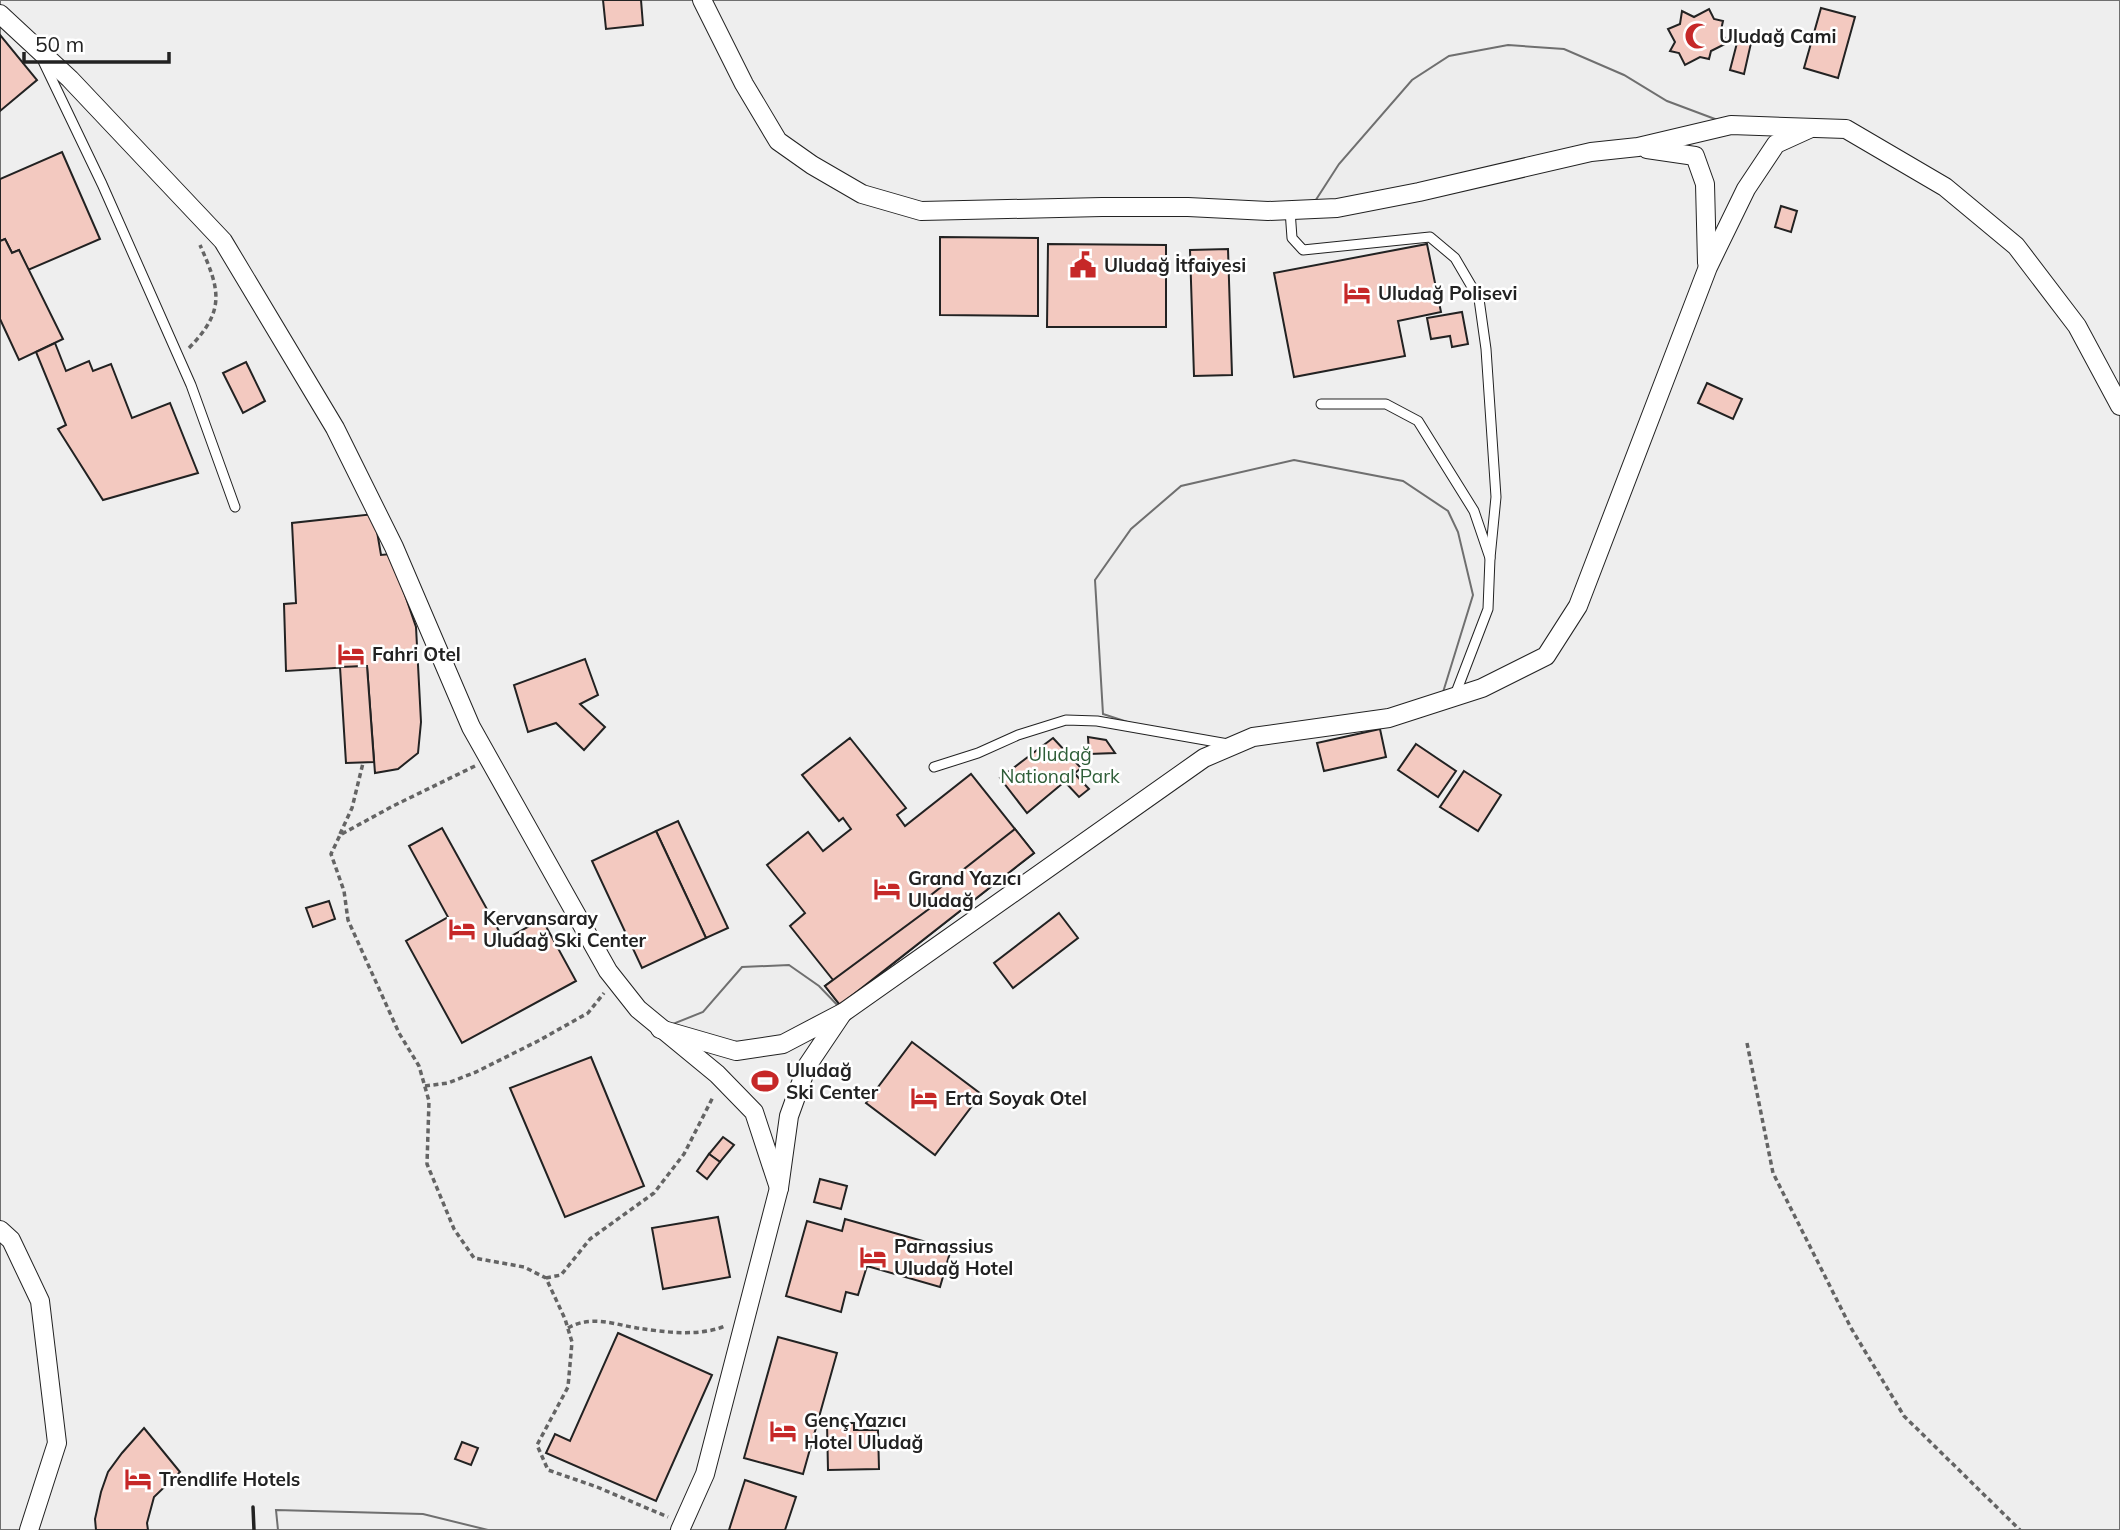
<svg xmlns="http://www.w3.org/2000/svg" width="2120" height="1530" viewBox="0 0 2120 1530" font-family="Mulish,sans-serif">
  <rect width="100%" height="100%" fill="#fff"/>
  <rect fill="#eee" stroke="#6f6f6f" stroke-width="2" x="0" y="0" width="2120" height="1530"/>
  <g fill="#ededed" stroke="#6f6f6f" stroke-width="2">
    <polygon points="1508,45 1564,49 1624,75 1667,101 1731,125 1310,209 1339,164 1412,80 1449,56"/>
    <polygon points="1294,460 1403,481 1448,511 1458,532 1473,595 1440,702 1234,745 1155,731 1103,714 1095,580 1131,529 1181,486"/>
    <polygon points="789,965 819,986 844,1012 783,1044 736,1051 660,1029 703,1012 742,967"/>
    <polygon points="276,1510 423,1514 488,1530 278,1530"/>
  </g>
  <g fill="#f3c9c0" stroke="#222" stroke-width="2">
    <polygon points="603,0 641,0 643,25 606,29"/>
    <polygon points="1821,8 1855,17 1838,78 1804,68"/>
    <polygon points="1709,9 1714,19 1723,21 1721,30 1727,43 1711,51 1709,59 1700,57 1685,65 1679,53 1670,51 1675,42 1668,29 1680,24 1682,11 1694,17"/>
    <polygon points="0,35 37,80 0,111"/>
    <polygon points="1738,39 1751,43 1744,74 1730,70"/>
    <polygon points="62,152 100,239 28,270 19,250 12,253 5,239 0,241 0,179"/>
    <polygon points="1781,206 1797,211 1791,232 1775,227"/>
    <polygon points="940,237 1038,238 1038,316 940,315"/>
    <polygon points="5,239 12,253 19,250 63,339 19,360 0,319 0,241"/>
    <polygon points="1048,244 1166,245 1166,327 1047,327"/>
    <polygon points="1427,244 1441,312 1398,321 1405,356 1294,377 1274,273"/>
    <polygon points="1228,249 1232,375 1194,376 1190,250"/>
    <polygon points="1462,312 1468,344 1452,347 1450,336 1431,339 1427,318"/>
    <polygon points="55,343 66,371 89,361 93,371 111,364 132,418 170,403 198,473 103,500 58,429 66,425 36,352"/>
    <polygon points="246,362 265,401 243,413 223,373"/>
    <polygon points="1707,383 1742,399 1733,419 1698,403"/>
    <polygon points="374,514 381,555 391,554 416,627 421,722 418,753 398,769 375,773 367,666 286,671 284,604 296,603 292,523"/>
    <polygon points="585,659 598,695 580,704 605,727 584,750 556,723 528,732 514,685"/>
    <polygon points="367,666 374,762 346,763 340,667"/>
    <polygon points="1380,729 1386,757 1324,771 1317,743"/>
    <polygon points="1088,737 1106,740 1115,753 1089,754"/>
    <polygon points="850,738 906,808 897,815 905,826 971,774 1034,853 840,1005 825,986 833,980 790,926 805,913 767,865 808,832 823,851 851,829 843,818 839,821 802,775"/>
    <polygon points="1053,738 1081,768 1027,813 1000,778"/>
    <polygon points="1416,744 1456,771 1438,797 1398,770"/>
    <polygon points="1464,771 1501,795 1478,831 1440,807"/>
    <polygon points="1074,773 1089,789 1079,797 1065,782"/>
    <polygon points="678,821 728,928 706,938 656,831"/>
    <polygon points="442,828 504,940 542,919 576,981 462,1043 406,941 448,917 409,846"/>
    <polygon points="1015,829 1034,853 840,1005 825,986 937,903 931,895"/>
    <polygon points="656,831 706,938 642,968 592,861"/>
    <polygon points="329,901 335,919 313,927 306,908"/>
    <polygon points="1059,913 1078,938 1013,988 994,963"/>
    <polygon points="912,1042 981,1094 935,1155 866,1103"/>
    <polygon points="591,1057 644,1186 565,1217 510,1088"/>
    <polygon points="723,1137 734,1145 720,1162 709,1154"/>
    <polygon points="709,1154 720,1162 707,1179 697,1171"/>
    <polygon points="820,1179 847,1186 841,1209 814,1202"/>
    <polygon points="718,1217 730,1277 663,1289 652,1228"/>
    <polygon points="845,1219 951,1249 940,1287 867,1266 858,1295 846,1292 841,1312 786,1296 807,1221 842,1231"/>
    <polygon points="618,1333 712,1375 656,1501 546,1453 555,1434 570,1441"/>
    <polygon points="778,1337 837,1353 803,1474 744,1458"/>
    <polygon points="827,1423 854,1423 854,1430 878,1430 879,1469 828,1470"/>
    <polygon points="144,1428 180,1472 154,1497 147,1523 148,1530 96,1530 95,1519 101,1492 108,1472 122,1453"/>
    <polygon points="462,1442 478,1448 471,1465 455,1459"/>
    <polygon points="745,1480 796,1497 785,1530 729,1530"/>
  </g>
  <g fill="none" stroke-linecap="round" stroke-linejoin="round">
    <g stroke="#222" stroke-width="11">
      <g id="service">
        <polyline points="43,61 102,184 191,385 235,507"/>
        <polyline points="1290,210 1292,238 1303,250 1430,237 1455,258 1479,299 1486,349 1496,497 1490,558"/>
        <polyline points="1321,404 1386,404 1418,421 1474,511 1490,558 1488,609 1455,695"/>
        <polyline points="934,767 978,753 1018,735 1066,720 1097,721 1228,744"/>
      </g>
    </g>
    <g stroke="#222" stroke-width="20">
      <g id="minor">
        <polyline points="702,0 744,84 778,141 812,165 862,194 921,211 1102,207 1188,207 1268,211 1337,208 1419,192 1591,152 1638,147 1731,125 1846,129 1945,187 2016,246 2077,326 2120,406"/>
        <polyline points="0,14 70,79 223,241 335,428 394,547 471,727 608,971 638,1009 717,1074 754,1112 779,1188"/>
        <polyline points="1647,149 1695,156 1705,184 1707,263"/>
        <polyline points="660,1029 736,1051 783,1044 844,1012 1204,758 1253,737 1389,718 1482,688 1546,656 1578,606 1708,267 1746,189 1776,144 1809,129"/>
        <polyline points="0,1230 11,1240 40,1301 57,1443 29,1530"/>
        <polyline points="680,1530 705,1474 779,1188 789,1116 807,1066 842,1014"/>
      </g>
    </g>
    <g stroke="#646464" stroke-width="3.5" stroke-dasharray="5 3.5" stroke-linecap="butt">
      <path d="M189,348c37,-38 31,-58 11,-103"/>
      <polyline points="475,766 393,806 340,835 331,854 344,891 348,920 399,1033 419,1066 429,1101 427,1164 454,1229 474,1258 524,1267 546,1278 565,1319 572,1342 568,1387 537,1445 548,1470 597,1487 668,1517"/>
      <polyline points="340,834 352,808 363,763"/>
      <polyline points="1747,1043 1773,1173 1851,1328 1904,1416 2020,1530"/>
      <polyline points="425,1086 448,1083 476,1072 538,1041 588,1013 604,993"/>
      <polyline points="546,1278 561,1275 590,1239 654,1193 684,1154 713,1097"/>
      <path d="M568,1328c23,-13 45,-4 69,0 27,4 62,9 88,-2"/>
    </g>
    <use href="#service" stroke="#fff" stroke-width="9"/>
    <use href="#minor" stroke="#fff" stroke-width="18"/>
    <polyline stroke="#222" stroke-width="3.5" points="253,1507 254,1530"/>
  </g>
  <defs>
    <g id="mosque-bare" transform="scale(2.1)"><path d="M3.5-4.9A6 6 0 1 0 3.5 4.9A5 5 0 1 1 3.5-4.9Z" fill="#c62828" stroke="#fff" stroke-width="2.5" paint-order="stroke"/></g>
    <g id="civic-bare" transform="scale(2.1)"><path d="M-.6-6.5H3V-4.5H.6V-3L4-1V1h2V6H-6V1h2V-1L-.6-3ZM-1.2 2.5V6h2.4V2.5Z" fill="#c62828" stroke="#fff" stroke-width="2.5" paint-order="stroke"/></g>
    <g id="hotel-bare" transform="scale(2.1)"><path d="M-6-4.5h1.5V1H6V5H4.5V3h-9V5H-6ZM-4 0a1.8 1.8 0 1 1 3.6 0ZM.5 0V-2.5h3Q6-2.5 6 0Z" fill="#c62828" stroke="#fff" stroke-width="2.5" paint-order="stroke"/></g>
    <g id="stadium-bare" transform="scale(2.1)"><path d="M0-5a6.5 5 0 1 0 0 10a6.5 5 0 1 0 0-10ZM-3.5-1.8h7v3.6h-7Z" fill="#c62828" stroke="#fff" stroke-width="2.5" paint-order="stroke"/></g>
  </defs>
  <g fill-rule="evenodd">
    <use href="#mosque-bare" x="1698" y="36"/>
    <use href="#civic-bare" x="1083" y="265"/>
    <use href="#hotel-bare" x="1357" y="293"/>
    <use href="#hotel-bare" x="351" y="654"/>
    <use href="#hotel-bare" x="887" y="889"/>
    <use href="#hotel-bare" x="462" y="929"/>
    <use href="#stadium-bare" x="765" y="1081"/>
    <use href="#hotel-bare" x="924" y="1098"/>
    <use href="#hotel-bare" x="873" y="1257"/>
    <use href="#hotel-bare" x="783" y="1431"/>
    <use href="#hotel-bare" x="138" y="1479"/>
  </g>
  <g text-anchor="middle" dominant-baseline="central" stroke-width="5" stroke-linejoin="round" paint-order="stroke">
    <g font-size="19" font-weight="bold" fill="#222" stroke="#fff" text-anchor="start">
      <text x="1719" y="36">Uludağ Cami</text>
      <text x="1104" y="265">Uludağ İtfaiyesi</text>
      <text x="1378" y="293">Uludağ Polisevi</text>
      <text x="372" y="654">Fahri Otel</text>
      <text x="908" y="878">Grand Yazıcı<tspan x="908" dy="22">Uludağ</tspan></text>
      <text x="483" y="918">Kervansaray<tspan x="483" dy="22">Uludağ Ski Center</tspan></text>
      <text x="786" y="1070">Uludağ<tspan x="786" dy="22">Ski Center</tspan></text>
      <text x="945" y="1098">Erta Soyak Otel</text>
      <text x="894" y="1246">Parnassius<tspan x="894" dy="22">Uludağ Hotel</tspan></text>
      <text x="804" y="1420">Genç Yazıcı<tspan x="804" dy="22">Hotel Uludağ</tspan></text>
      <text x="159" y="1479">Trendlife Hotels</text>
    </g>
    <g font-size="19" fill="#2f5e38" stroke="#fff">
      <text x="1060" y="754">Uludağ<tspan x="1060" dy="22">National Park</tspan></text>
    </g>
  </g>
  <path d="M24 52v10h145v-10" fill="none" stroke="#222222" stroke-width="3.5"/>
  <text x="35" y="52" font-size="21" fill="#222222" stroke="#ffffff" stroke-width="5" paint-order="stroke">50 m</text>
</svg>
